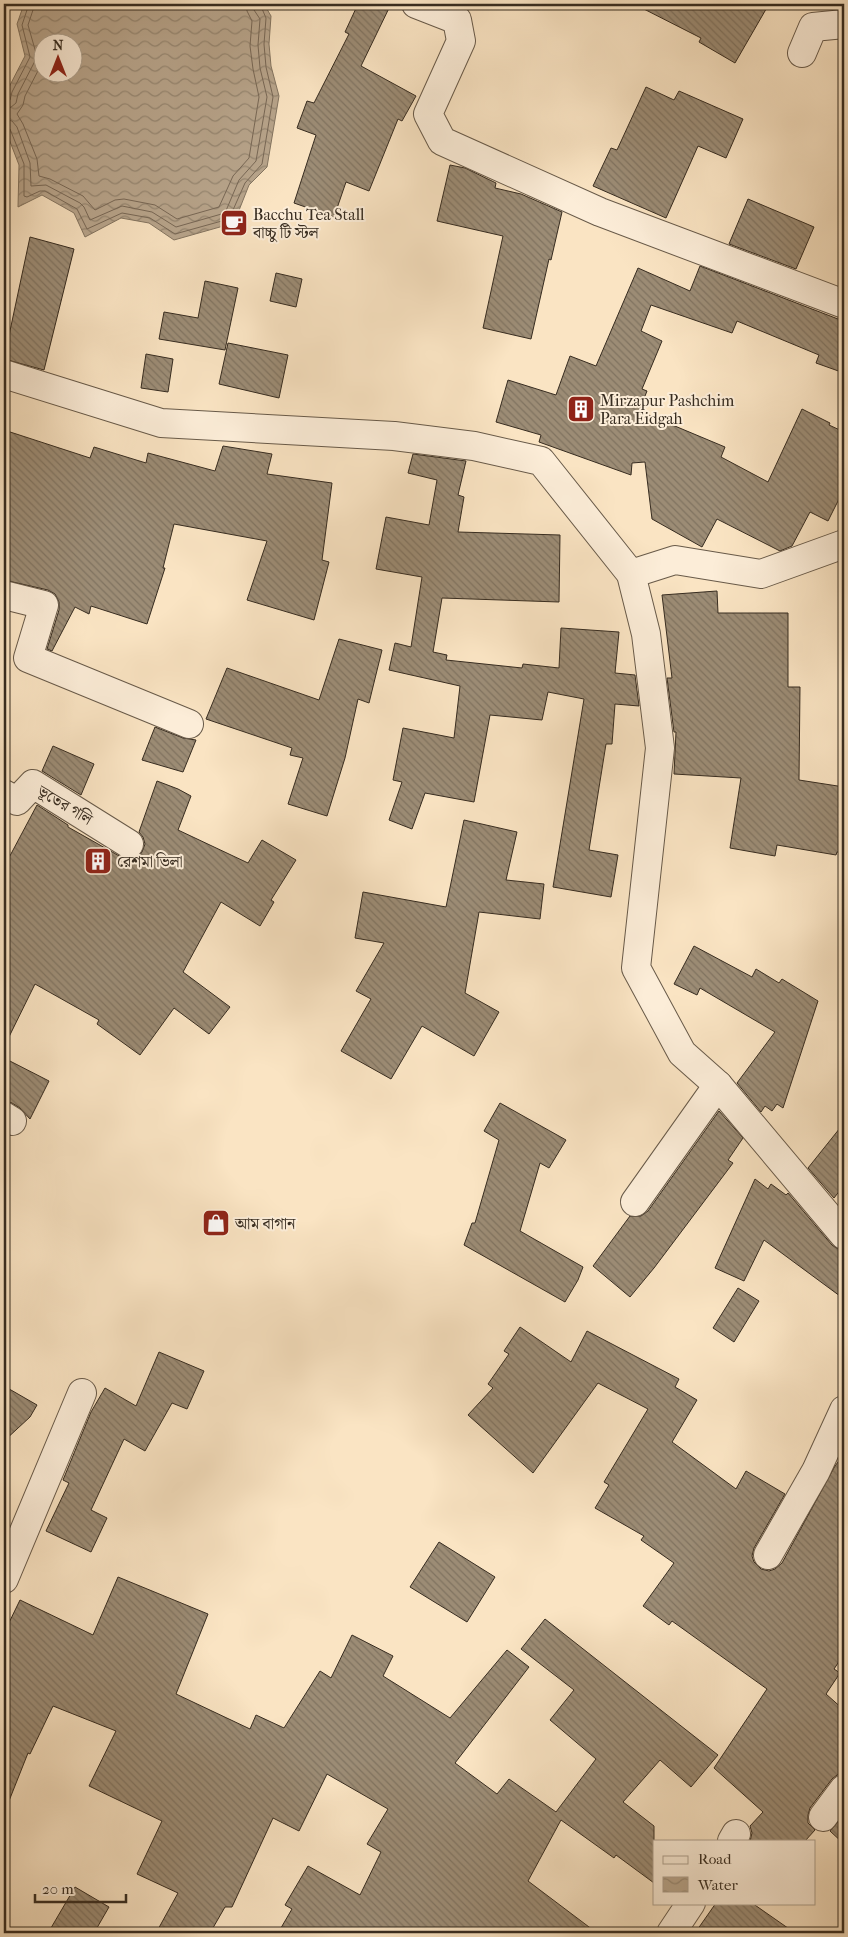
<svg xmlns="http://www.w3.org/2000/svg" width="848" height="1937" viewBox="0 0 848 1937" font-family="'IM FELL French Canon','Noto Serif Bengali',serif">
  <defs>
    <pattern id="water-waves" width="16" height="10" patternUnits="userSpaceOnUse" patternTransform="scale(1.25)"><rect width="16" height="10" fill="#b8a58c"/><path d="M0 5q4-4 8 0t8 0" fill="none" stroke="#968772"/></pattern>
    <pattern id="building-back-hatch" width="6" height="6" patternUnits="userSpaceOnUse" patternTransform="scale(1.25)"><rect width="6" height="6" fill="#9c8c75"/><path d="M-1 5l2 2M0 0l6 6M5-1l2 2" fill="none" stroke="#807360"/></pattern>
  </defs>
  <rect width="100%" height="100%" fill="#fae4c3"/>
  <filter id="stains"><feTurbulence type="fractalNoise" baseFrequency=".004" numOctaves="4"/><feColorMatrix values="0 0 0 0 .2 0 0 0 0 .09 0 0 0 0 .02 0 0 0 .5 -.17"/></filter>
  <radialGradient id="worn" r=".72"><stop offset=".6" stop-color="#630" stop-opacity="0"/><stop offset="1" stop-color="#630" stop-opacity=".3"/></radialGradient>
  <path fill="url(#water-waves)" stroke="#847561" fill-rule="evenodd" d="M24,4h240l7,12 -2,28 2,22 8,30 -12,71 -18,18 -15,38 -60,17 -25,-17 -28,-5 -36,19 -11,-24 -32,-18 -24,12 1,-42 -15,-39 3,-35 18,-35 -8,-32zM42,42h30v30h-30z"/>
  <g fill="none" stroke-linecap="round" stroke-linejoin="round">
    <g stroke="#786856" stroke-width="1">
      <polyline points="42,63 25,96 23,105 17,114 23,124 37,159 39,176 50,179 83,196 95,210 115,200 124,199 155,205 177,219 219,207 233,176 249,158 259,97 253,69 250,46 252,21 247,11 246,4"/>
      <polyline points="4,103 10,100 12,92 30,57 22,25 29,4"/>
      <polyline points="4,110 10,108 16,103 18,94 36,59 36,53 28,25 35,4"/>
      <polyline points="4,119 12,121 17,127 30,163 31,186 46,185 80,203 84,207 90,220 122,206 152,212 176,227 225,213 239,180 256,161 267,97 260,68 258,45 260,19 254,10 253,4"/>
      <polyline points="4,126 10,129 24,164 24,196 27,197 40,191 45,191 77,209 87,229 122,213 150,218 175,234 229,219 245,183 262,164 273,97 266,67 264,44 266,18 260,4"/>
    </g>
  </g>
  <g fill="url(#building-back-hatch)" stroke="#372c20">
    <polygon points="358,4 391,4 361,66 416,96 402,121 398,119 369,191 346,182 334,217 294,203 316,135 297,128 307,101 314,103 349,34 345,32"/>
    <polygon points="634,4 769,4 735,63 699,42 701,38"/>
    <polygon points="646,87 674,100 679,91 743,119 726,158 698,146 666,218 593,186 611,148 617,150"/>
    <polygon points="450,165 465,168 496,183 495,188 521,194 562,212 551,260 549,259 531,339 483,328 503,236 437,221"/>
    <polygon points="748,199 814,227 796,269 729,244"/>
    <polygon points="30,237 74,249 44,370 4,359"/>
    <polygon points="700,266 838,319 844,319 844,373 816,363 819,355 737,321 732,333 651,305 641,331 662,341 642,389 647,391 639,411 725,447 721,457 768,482 802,409 830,423 829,425 844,432 844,489 828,521 810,512 792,546 780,551 717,519 702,547 652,519 645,462 632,463 631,475 539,442 541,435 496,422 508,380 556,395 570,356 596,366 638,268 690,291"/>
    <polygon points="276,273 302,279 296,307 270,301"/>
    <polygon points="205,281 238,288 225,350 159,339 164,312 198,318"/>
    <polygon points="228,343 288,355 279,398 219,384"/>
    <polygon points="146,354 173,359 168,392 141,388"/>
    <polygon points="4,430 90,458 94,447 146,463 148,453 215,471 223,446 272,454 267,474 332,483 322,560 329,562 314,620 247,600 267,541 174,524 163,568 165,568 147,624 91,606 89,614 75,607 52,651 47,649 59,610 59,602 55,594 48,590 4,580"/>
    <polygon points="413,454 466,461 458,495 464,497 458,532 560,535 559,602 442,598 433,652 447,655 446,660 522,668 523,664 559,668 561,628 619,632 615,673 635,675 639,706 615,704 612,744 606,744 589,850 618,855 611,897 553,887 584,699 548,692 542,720 490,715 474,802 425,793 412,829 389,820 402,782 393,780 403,728 454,738 460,686 389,670 395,643 411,647 422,577 376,569 386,517 429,525 437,480 408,473"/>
    <polygon points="717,591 718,613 788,613 788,687 800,687 799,780 844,787 844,853 837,852 836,855 777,845 775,856 730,848 741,778 674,774 676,732 674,732 667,678 672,678 662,595"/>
    <polygon points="339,639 382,650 369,703 358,699 345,758 327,816 288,804 303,758 290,755 292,748 206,719 227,668 319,700"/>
    <polygon points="155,727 183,738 196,740 183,772 142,760"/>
    <polygon points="53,746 94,764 81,795 42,771"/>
    <polygon points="157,781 178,789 191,796 178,830 248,863 262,840 296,860 271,900 274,902 260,926 221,902 183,972 230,1007 209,1034 174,1008 140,1055 97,1024 99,1020 35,984 4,1047 4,867 37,805 68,825 68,827 121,857 129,860 137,858 142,852 145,844 143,837 139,832"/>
    <polygon points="464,820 517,832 506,880 544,884 540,919 479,912 465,993 499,1012 474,1056 422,1026 391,1079 341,1051 371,999 356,991 384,943 355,938 363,892 446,907"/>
    <polygon points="694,946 752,977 756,969 779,983 782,979 818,1001 783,1108 777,1104 772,1111 765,1106 761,1112 737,1083 775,1032 700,988 697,995 674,984"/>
    <polygon points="4,1058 49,1081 30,1119 20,1108 12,1103 4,1100"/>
    <polygon points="500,1103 566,1140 549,1168 540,1163 520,1231 583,1267 578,1280 565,1302 464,1245 472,1223 475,1223 499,1140 484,1131"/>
    <polygon points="719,1111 743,1138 728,1160 733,1163 654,1268 630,1297 593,1266 630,1216 641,1216 648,1211"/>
    <polygon points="844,1123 844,1185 834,1198 808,1168"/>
    <polygon points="755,1179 768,1189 771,1184 786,1195 788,1193 832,1245 838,1249 844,1250 844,1299 764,1240 744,1281 715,1268"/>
    <polygon points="738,1288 759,1301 734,1342 713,1328"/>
    <polygon points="520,1327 571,1362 587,1331 679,1379 675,1387 697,1400 672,1442 736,1489 746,1471 785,1494 754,1548 752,1556 754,1562 761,1569 769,1571 775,1569 782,1563 835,1466 844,1454 844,1654 834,1669 840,1673 826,1694 844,1710 844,1774 837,1775 832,1779 810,1808 808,1815 808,1823 815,1830 805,1841 750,1841 752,1833 750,1826 763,1812 714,1768 767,1689 672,1621 669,1625 643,1606 674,1563 641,1540 644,1536 595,1508 609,1485 604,1482 648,1409 598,1383 533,1473 468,1415 493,1388 488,1384 509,1354 504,1351"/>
    <polygon points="159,1352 204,1371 187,1409 172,1403 145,1451 124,1439 91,1510 107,1518 91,1552 46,1531 69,1483 63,1480 91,1412 105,1388 136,1406"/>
    <polygon points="4,1386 37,1405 30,1417 4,1441"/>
    <polygon points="439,1542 495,1577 467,1622 410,1587"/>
    <polygon points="118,1577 208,1614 176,1694 250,1729 256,1715 284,1728 320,1671 331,1678 352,1635 393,1656 383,1676 450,1718 507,1650 529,1667 455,1763 497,1794 509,1779 556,1812 596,1759 550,1720 574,1690 521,1649 545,1619 718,1755 691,1787 660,1760 623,1802 654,1826 654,1883 616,1855 614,1858 561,1820 528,1881 597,1933 278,1933 292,1909 285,1905 308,1866 360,1895 381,1852 367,1844 388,1809 327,1774 299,1831 273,1818 232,1907 225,1907 210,1933 156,1933 178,1893 137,1874 162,1821 89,1786 116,1731 53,1706 30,1754 28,1753 5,1811 4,1811 4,1633 20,1600 93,1635"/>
    <polygon points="844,1815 844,1844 830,1831"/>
    <polygon points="75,1887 109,1907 94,1933 48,1933"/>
    <polygon points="716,1903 752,1903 795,1933 695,1933"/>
  </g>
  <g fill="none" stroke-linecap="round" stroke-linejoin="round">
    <g stroke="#685a49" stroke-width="30">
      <g id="minor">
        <polyline points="416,4 457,20 461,41 428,114 442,141 600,212 844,304"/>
        <polyline points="802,53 813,27 844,24"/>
        <polyline points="4,374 161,423 394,436 474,446 541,461 631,574 646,634 660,748 636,968 682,1053 718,1085 844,1235"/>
        <polyline points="631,574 675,560 761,574 844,544"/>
        <polyline points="4,595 44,605 28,658 189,724"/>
        <polyline points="4,794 17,801 33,784 129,844"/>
        <polyline points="4,1116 12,1121"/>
        <polyline points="635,1202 718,1085"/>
        <polyline points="768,1555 816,1471 844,1410"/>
        <polyline points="4,1579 82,1393"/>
        <polyline points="823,1817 844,1789"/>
        <polyline points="732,1841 736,1834"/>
        <polyline points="671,1933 691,1903"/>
      </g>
    </g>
    <use href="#minor" stroke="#fcedd8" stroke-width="28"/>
  </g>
  <defs>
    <g id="cafe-square" transform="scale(1.4375)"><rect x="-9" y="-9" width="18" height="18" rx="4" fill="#8f2418" stroke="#fcedd8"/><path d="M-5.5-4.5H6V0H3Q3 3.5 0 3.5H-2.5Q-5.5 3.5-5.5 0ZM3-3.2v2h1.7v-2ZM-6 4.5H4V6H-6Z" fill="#fff"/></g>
    <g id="building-square" transform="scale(1.4375)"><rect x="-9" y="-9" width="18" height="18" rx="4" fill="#8f2418" stroke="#fcedd8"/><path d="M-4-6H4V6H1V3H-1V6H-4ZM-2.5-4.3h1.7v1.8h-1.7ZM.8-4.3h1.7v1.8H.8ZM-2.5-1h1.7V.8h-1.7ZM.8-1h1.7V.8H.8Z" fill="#fff"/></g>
    <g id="shop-square" transform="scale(1.4375)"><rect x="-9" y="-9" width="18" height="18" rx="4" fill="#8f2418" stroke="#fcedd8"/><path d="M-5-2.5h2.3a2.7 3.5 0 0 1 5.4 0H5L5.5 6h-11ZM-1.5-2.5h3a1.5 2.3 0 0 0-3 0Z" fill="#fff"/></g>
  </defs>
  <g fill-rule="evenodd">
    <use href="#cafe-square" x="234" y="223"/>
    <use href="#building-square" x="581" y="409"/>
    <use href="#building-square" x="98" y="861"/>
    <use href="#shop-square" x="216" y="1223"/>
  </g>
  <g text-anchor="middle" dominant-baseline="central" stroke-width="4" stroke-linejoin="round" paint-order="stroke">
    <g font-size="16" fill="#372c20" stroke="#fcedd8" text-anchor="start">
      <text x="253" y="214">Bacchu Tea Stall<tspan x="253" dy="18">বাচ্চু টি স্টল</tspan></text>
      <text x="600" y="400">Mirzapur Pashchim<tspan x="600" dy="18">Para Eidgah</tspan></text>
      <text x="117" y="861">রেশমা ভিলা</text>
      <text x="235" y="1223">আম বাগান</text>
    </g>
    <g font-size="16" fill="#372c20" stroke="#fcedd8">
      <text transform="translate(65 805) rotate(31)">ভূতের গলি</text>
    </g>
  </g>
  <rect width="848" height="1937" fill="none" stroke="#fae4c3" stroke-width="20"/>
  <rect x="5" y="5" width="838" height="1927" fill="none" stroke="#372c20" stroke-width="2.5"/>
  <rect x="10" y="10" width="828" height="1917" fill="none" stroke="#372c20"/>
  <rect x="653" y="1840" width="162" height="65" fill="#fcedd8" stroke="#ada08e"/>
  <rect x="663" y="1856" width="25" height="8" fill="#fcedd8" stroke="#ada08e"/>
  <text x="698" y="1864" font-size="15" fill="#372c20">Road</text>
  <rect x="663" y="1877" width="25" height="15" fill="url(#water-waves)" stroke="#ada08e"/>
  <text x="698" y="1890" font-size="15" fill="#372c20">Water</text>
  <g transform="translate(58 58)"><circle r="24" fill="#fcedd8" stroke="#ada08e"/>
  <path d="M0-4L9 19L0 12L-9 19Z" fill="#8f2418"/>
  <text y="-8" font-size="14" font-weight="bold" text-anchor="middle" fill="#372c20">N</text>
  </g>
  <path d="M35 1894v8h91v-8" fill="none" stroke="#372c20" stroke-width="2.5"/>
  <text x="42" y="1894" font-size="15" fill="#372c20" stroke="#fcedd8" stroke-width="4" paint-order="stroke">20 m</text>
  <rect width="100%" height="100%" filter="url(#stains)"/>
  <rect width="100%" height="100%" fill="url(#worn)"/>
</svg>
